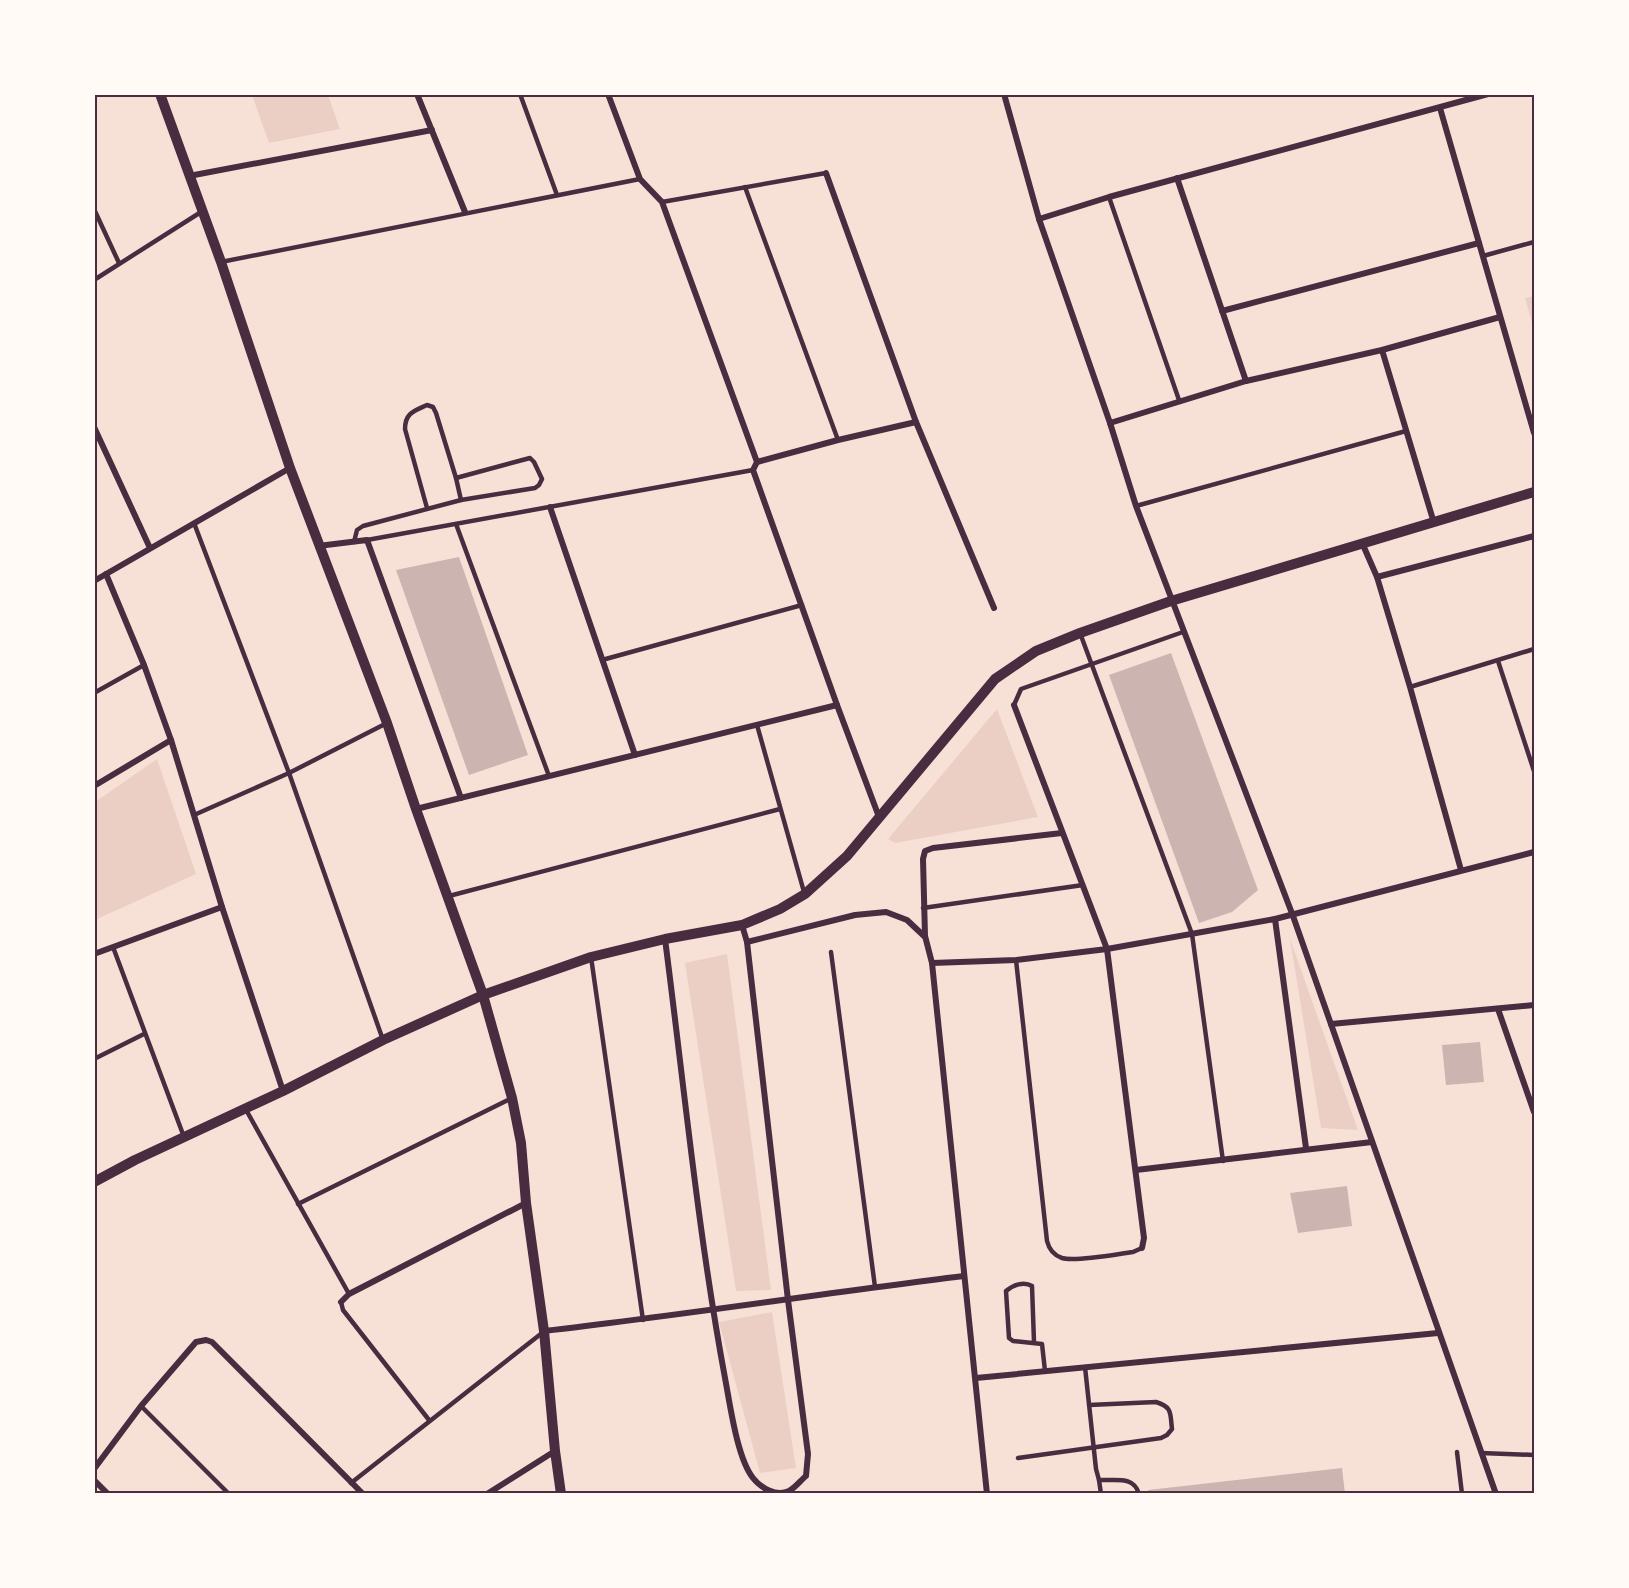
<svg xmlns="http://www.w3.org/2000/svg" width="1629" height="1588" viewBox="0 0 1629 1588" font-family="'Archivo Narrow',sans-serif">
  <rect width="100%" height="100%" fill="#f7e1d7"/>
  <g fill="#ebcfc5">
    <polygon points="252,95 328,95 340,129 269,143"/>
    <polygon points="1534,296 1534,330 1525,298"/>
    <polygon points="997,709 1038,817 895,843 888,839"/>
    <polygon points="157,759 196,874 95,920 95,802"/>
    <polygon points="1290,939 1358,1130 1321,1128"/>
    <polygon points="727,954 771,1290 736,1291 685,963"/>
    <polygon points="772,1312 796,1468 760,1473 719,1322"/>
  </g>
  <g fill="#ccb4b1">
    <polygon points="459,557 528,755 469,775 396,570"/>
    <polygon points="1171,653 1258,890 1232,912 1199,923 1109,675"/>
    <polygon points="1480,1042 1484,1082 1446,1085 1442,1045"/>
    <polygon points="1347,1186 1352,1226 1298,1233 1290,1193"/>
    <polygon points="1342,1468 1345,1494 1149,1494 1148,1490"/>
  </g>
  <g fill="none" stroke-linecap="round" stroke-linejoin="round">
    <g stroke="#4a2c40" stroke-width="4.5">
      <polyline points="520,94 557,195"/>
      <polyline points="745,187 838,440"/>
      <polyline points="1109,197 1179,400"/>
      <polyline points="662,202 826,173"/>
      <polyline points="94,209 119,263"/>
      <polyline points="1483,256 1534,242"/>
      <polyline points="221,262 640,179"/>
      <polyline points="94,280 201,212"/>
      <polyline points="456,478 461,500"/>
      <polyline points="1136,506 1406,431"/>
      <polyline points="194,523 289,773 383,1040"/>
      <polyline points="456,524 549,776"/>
      <polyline points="367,540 753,470"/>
      <path d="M354,542l3,-12 6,-4 98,-26 74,-12 4,-3 3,-6 -8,-17 -4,-4 -74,20 -20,-65 -3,-6 -6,-2c-13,6 -22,8 -22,24l22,79"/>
      <polyline points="1080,633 1192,934 1223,1161"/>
      <polyline points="602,660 802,605"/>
      <polyline points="1498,661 1534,771"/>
      <polyline points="1410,687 1534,649"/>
      <polyline points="94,693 144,665"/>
      <polyline points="1014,705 1021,689 1183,632"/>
      <polyline points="757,725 804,892"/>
      <polyline points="194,815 289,773 387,723"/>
      <polyline points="449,896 780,809"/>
      <polyline points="923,908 1083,885"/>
      <polyline points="113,947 184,1137"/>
      <polyline points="831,952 875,1287"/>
      <polyline points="591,957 643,1320"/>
      <path d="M1016,960l31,281c2,8 6,14 15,17 14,4 55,-4 71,-6l9,-4"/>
      <polyline points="94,1059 144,1034"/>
      <polyline points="245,1108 349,1294"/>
      <polyline points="298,1204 512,1098"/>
      <polyline points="341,1302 343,1310 429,1420"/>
      <path d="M1034,1342l-2,-56c-8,-5 -19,-1 -26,5l3,47 4,3 29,3 3,27"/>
      <path d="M1085,1367l11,102 3,11c16,1 35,-5 40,14"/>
      <polyline points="141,1406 229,1494"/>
      <polyline points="1457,1452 1462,1494"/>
      <polyline points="1481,1453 1534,1455"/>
      <path d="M1018,1458l143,-20 6,-3 5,-6c-2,-15 1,-22 -16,-27l-67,3"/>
      <polyline points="1099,1480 1101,1494"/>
      <polyline points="351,1483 542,1333"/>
    </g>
    <g stroke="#4a2c40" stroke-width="6">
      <polyline points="417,94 465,212"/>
      <polyline points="608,94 640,179 662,202 757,462 753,470 837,705 879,817"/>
      <polyline points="1004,94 1039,219 1110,423 1136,506 1293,916 1496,1494"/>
      <polyline points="1440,108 1534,433"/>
      <polyline points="826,173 916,422 994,608"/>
      <polyline points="189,176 432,130"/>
      <polyline points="1177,178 1246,381"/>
      <polyline points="1039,219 1109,197 1488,94"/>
      <polyline points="1222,311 1479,243"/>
      <polyline points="1382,350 1434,523"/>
      <polyline points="1110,423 1246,381 1382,350 1500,317"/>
      <polyline points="94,427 150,548"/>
      <polyline points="757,462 838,440 916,422"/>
      <polyline points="550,507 635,755"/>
      <polyline points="1363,545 1377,577 1410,687 1461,870"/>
      <polyline points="318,546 367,540 461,798"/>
      <polyline points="106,574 144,665 171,740 222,907 283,1091"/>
      <polyline points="1377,577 1534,536"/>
      <polyline points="94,581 290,468"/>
      <polyline points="1014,705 1107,949 1144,1238 1142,1248"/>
      <polyline points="94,786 171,740"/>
      <polyline points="416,809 837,705"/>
      <polyline points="1275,919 1306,1148"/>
      <path d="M665,939c19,146 33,294 60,439 5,26 12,80 28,100 8,10 23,19 36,13 6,-3 12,-11 17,-15l2,-22 -20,-154 -41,-358 -5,-17"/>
      <polyline points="747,942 855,915 886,912 907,920 924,936"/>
      <polyline points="94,954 222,907"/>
      <polyline points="932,963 1016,960 1107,949 1275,919 1534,852"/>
      <polyline points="1498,1009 1534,1112"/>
      <polyline points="1331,1024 1534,1005"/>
      <polyline points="1136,1170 1372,1142"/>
      <polyline points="341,1302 349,1294 526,1203"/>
      <path d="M544,1331c140,-16 280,-38 420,-55"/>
      <polyline points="976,1378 1438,1333"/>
      <polyline points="94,1469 141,1406 196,1342 206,1340 212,1342 363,1494"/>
      <polyline points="94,1480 108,1494"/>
      <polyline points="487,1494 555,1451"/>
      <polyline points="987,1494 932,963 925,936 923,859 925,851 933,848 1062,833"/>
    </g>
    <g stroke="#4a2c40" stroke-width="10">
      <polyline points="160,94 221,262 290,468 387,723 416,809 483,995 512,1098 521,1143 526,1203 544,1331 555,1451 561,1494"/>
      <polyline points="94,1182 135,1160 283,1091 383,1040 483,995 591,957 665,939 742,925 780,909 805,894 847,856 995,679 1036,651 1080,633 1171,601 1534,492"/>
    </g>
  </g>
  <rect width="1629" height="1588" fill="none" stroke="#fffaf5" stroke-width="192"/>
  <rect x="96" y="96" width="1437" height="1396" fill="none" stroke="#4a2c40" stroke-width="2"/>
</svg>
